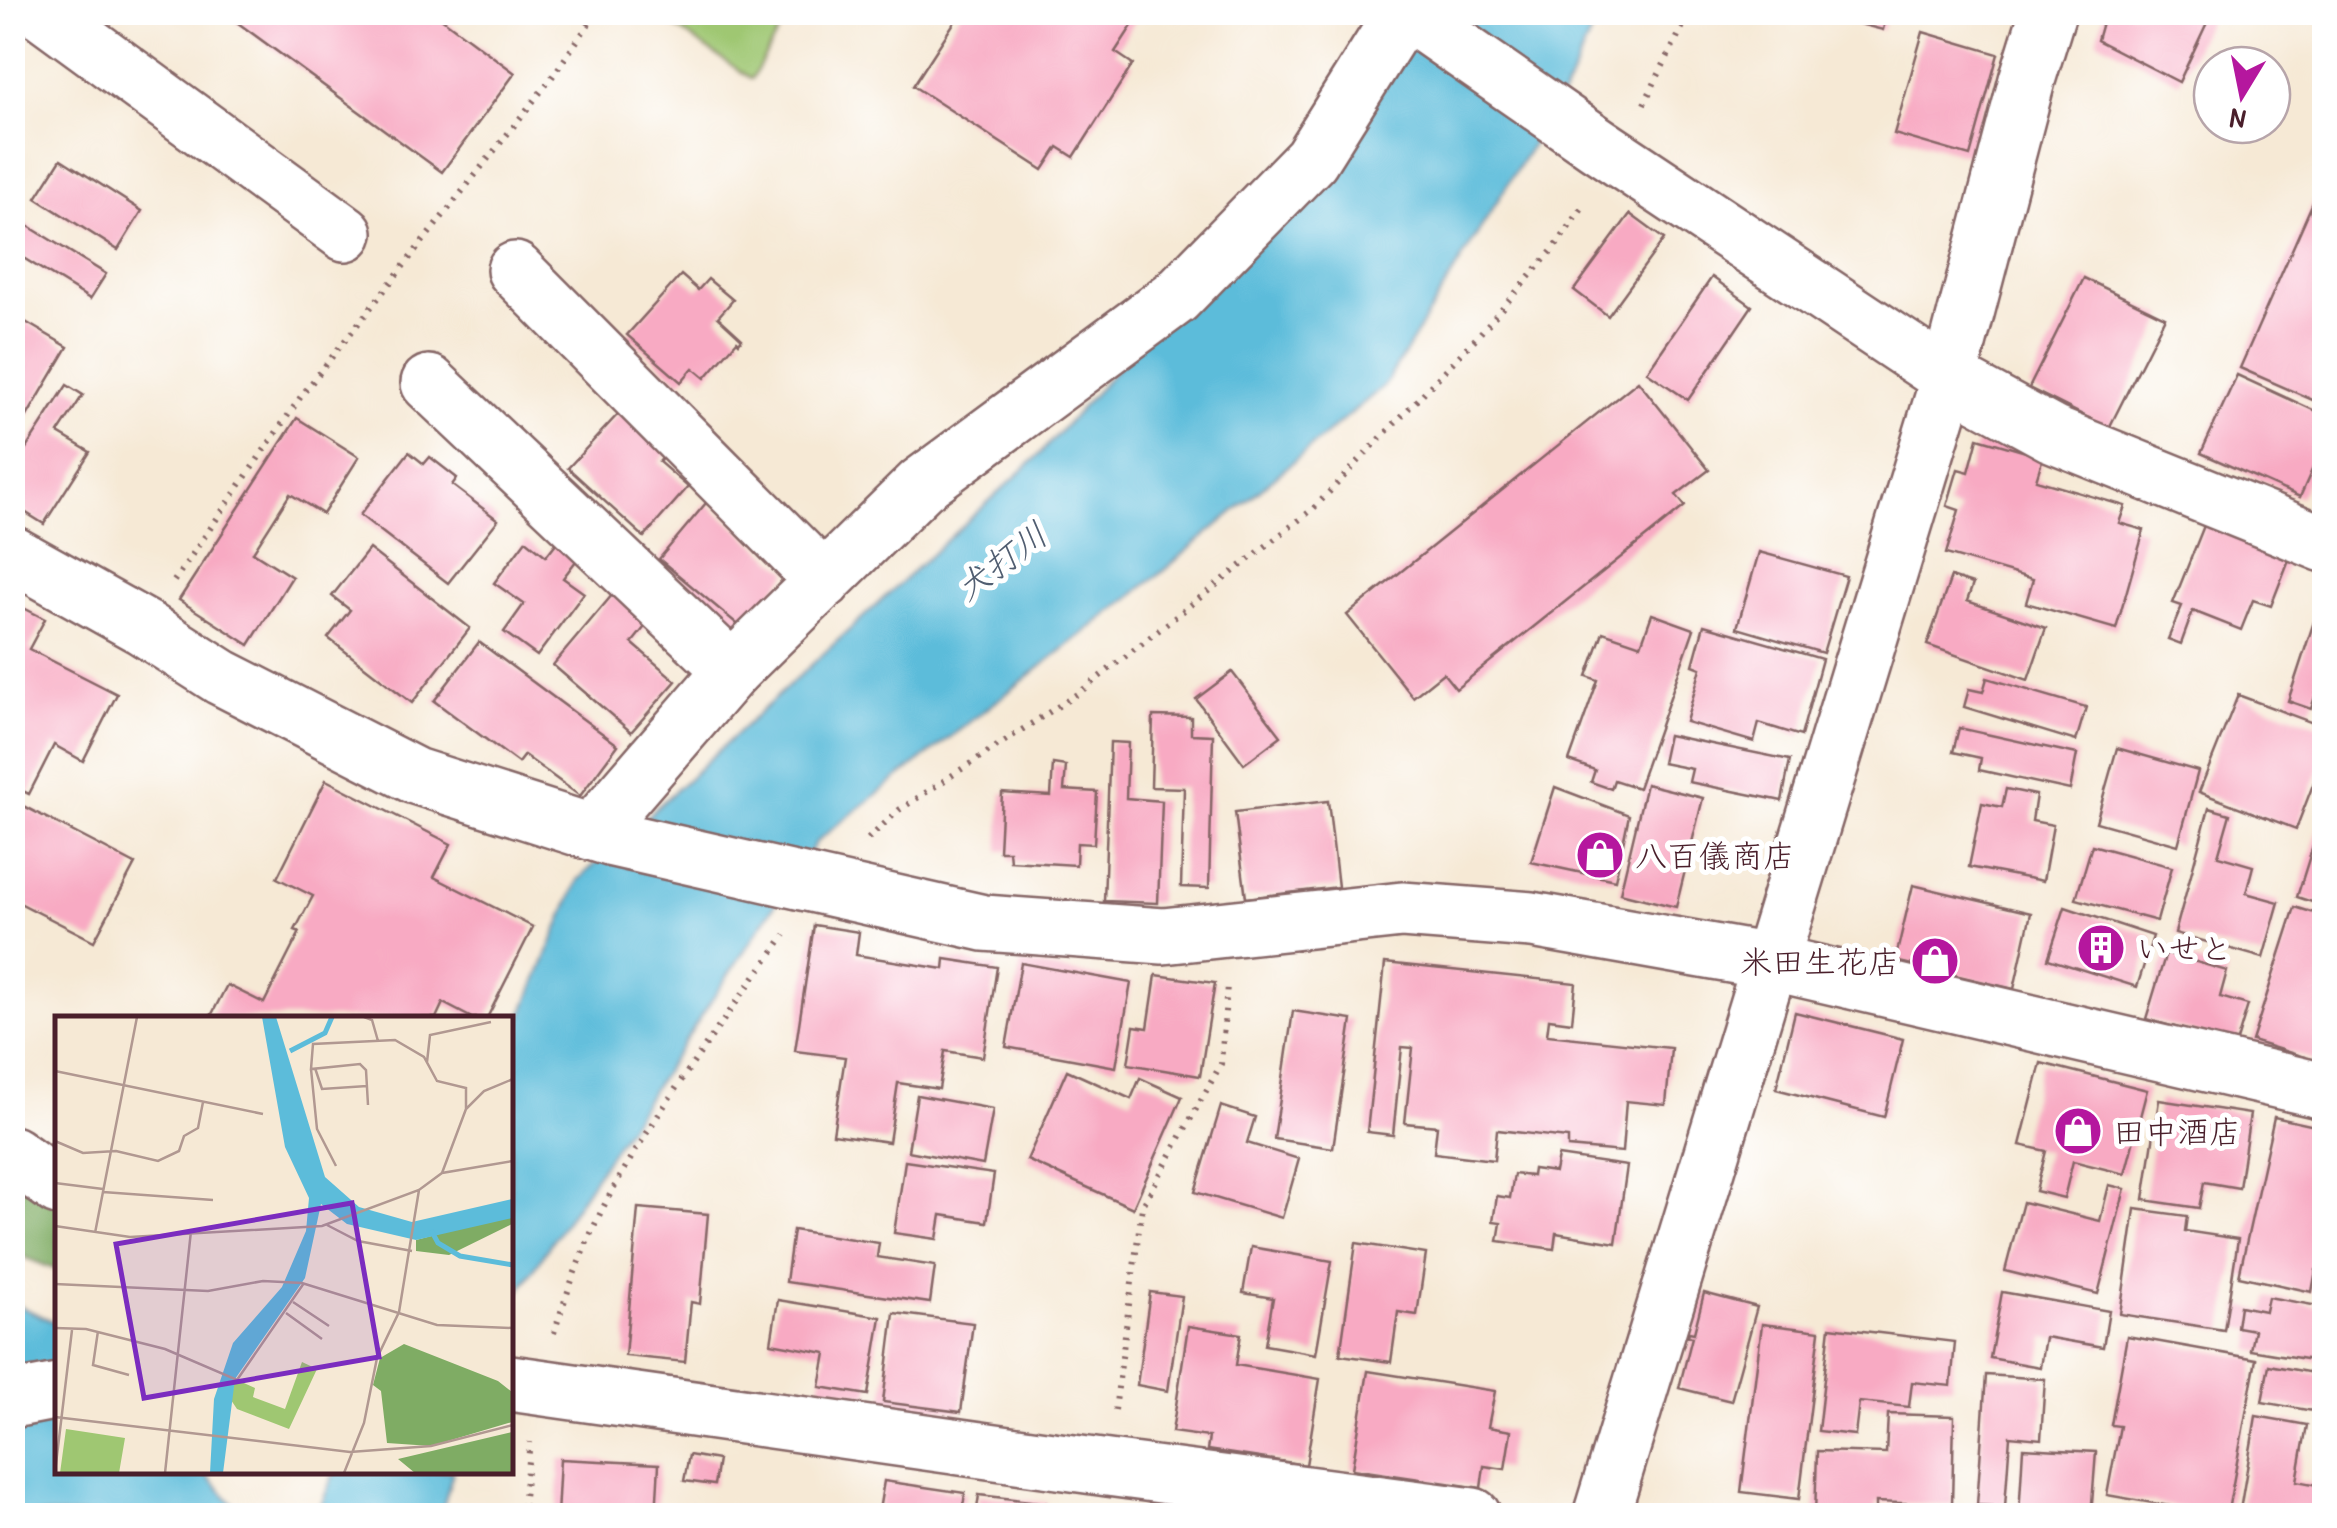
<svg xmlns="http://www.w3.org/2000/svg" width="2337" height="1528" viewBox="0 0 2337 1528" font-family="'Patrick Hand','Klee One',sans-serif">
  <rect width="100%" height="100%" fill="#fff"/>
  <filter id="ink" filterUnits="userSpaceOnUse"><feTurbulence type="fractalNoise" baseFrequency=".01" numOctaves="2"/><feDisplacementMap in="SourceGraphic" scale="20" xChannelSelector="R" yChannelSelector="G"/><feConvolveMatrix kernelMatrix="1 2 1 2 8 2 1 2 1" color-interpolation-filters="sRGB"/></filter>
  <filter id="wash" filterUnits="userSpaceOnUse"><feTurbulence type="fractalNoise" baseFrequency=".0048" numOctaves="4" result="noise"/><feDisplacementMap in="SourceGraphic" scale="40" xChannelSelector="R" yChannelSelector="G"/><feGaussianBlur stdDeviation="2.25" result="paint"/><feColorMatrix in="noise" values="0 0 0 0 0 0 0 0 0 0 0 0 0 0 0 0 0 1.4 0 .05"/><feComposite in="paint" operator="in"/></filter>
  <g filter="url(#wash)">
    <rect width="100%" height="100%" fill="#f6e9d5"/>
    <polygon fill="#9fc772" stroke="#74734e" stroke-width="2.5" points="654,13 789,13 752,79"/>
    <polygon fill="#7fac64" stroke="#646648" stroke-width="2.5" points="12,1155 57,1196 58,1264 54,1269 13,1253"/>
    <g fill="#5cbcda" stroke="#536e82" stroke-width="2.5">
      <polygon points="1431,13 1599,13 1567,87 1385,385 1157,576 817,841 510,1305 510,1045 578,880 1037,457 1425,25"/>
      <polygon points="12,1303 57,1323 58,1470 203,1471 243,1515 13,1515"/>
      <polygon points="335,1471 335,1470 453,1471 441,1515 317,1515"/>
    </g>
    <g id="blocks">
      <g fill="#f8aac3">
        <polygon points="223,12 433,12 515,73 442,172"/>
        <polygon points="961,12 1141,12 1115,52 1133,64 1074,157 1058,147 1043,170 913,86"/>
        <polygon points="1812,12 1887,12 1883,30"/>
        <polygon points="2105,12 2212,12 2179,82 2097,40"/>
        <polygon points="1923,32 1998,54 1970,156 1894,134"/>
        <polygon points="61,159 142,211 118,250 36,198"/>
        <polygon points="2324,177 2324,405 2240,368"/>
        <polygon points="1630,214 1664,239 1608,316 1574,290"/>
        <polygon points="12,216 106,274 90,299 12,251"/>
        <polygon points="681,275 698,290 708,279 733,300 718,317 742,339 739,343 737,341 705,378 693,368 681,382 627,335"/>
        <polygon points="1712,277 1752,306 1688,400 1647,372"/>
        <polygon points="2084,278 2165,317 2109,428 2029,388"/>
        <polygon points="12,314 68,347 26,418 12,410"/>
        <polygon points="2237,375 2324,415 2324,443 2300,497 2201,453"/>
        <polygon points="1638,381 1709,470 1676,495 1685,506 1456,689 1443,673 1413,697 1347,615"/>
        <polygon points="67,385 83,395 58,433 90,452 44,524 12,504 12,470"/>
        <polygon points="620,412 667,453 659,462 688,487 644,537 568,468"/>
        <polygon points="297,418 359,457 323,514 290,494 253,552 292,577 249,645 179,600"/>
        <polygon points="1978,438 2043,457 2036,480 2125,506 2119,523 2144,530 2116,629 2026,603 2033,579 1946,554 1959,510 1947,506 1958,469 1969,472"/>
        <polygon points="409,452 424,464 430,457 457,478 452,485 498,520 448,583 360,515"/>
        <polygon points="706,503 789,572 742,628 659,559"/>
        <polygon points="2205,523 2290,557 2271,606 2253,600 2241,630 2193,611 2181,644 2168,639 2182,606 2173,603"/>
        <polygon points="526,540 546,556 557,542 579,557 563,578 584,593 537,656 504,632 524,604 494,583"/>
        <polygon points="369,549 470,628 412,703 328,638 350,610 332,596"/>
        <polygon points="1759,552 1846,576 1823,653 1737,628"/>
        <polygon points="1951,577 1973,584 1967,601 2046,628 2028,680 1927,645"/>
        <polygon points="2324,591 2324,669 2311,709 2288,701"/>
        <polygon points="613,594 648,623 632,643 676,681 631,732 553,665"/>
        <polygon points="12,602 45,619 29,649 117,694 83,761 54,745 29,794 12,786"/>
        <polygon points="1652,614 1694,629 1638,788 1614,780 1611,789 1591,782 1595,770 1569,761 1598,680 1587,676 1603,632 1641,645"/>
        <polygon points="1704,625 1822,659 1801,736 1759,723 1754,742 1686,722 1701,668 1693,665"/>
        <polygon points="479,642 618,745 580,796 524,755 518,763 434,701"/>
        <polygon points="1232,672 1281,736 1244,764 1196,699"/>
        <polygon points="1987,678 2086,707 2076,741 1964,707 1969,689 1983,692"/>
        <polygon points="2238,695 2324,727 2324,756 2296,829 2199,792"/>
        <polygon points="1153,716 1191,717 1191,734 1213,735 1209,888 1181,887 1184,788 1151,787"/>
        <polygon points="1959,728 2077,754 2070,790 1979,770 1981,758 1953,752"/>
        <polygon points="1668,735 1790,760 1782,801 1689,782 1692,769 1662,763"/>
        <polygon points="1110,742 1128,743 1126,798 1162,801 1158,903 1104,901"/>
        <polygon points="2117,748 2198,771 2178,845 2096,822"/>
        <polygon points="1053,764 1066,766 1064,790 1097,792 1094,844 1077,843 1076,865 1010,861 1009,851 999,851 1002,793 1051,796"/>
        <polygon points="326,780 451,844 434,877 533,927 487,1018 472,1018 443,1003 436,1018 210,1018 227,985 264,1003 300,932 295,930 313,896 277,878"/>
        <polygon points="1646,784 1703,798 1676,907 1620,893"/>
        <polygon points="1555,787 1629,815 1615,880 1531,862"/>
        <polygon points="2006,789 2036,795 2032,821 2053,825 2043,881 1969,867 1982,803 2002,807"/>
        <polygon points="12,800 135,864 94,941 12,899"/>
        <polygon points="1328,801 1338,887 1246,898 1235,812"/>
        <polygon points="2209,808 2230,814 2218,856 2253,866 2246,893 2279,902 2263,958 2175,933"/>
        <polygon points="2324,811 2324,906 2297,897"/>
        <polygon points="2092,845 2172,867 2157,921 2076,899"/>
        <polygon points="1913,885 2031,913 2014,989 1895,961"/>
        <polygon points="2065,907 2153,936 2137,987 2048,959"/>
        <polygon points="2295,907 2324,916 2324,1063 2252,1041"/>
        <polygon points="814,925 859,932 856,955 944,969 945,959 997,967 983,1057 945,1051 939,1089 898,1083 889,1142 833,1134 845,1057 795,1051"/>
        <polygon points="2166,953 2227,971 2220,997 2248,1005 2236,1044 2146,1019"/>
        <polygon points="1021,963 1131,983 1116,1067 1006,1047"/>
        <polygon points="1385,963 1576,983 1572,1022 1549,1019 1547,1035 1671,1048 1666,1105 1626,1101 1622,1152 1568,1147 1568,1138 1497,1130 1494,1160 1434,1153 1437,1126 1405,1123 1413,1048 1402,1047 1393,1135 1367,1132"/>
        <polygon points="1156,975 1215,983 1200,1076 1128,1064 1134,1026 1148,1028"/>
        <polygon points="1293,1011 1352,1020 1333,1148 1274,1139"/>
        <polygon points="1795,1012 1903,1039 1884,1117 1776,1089"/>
        <polygon points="2041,1063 2147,1090 2125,1174 2073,1161 2064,1198 2036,1191 2046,1151 2020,1145"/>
        <polygon points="1067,1070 1131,1099 1140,1078 1182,1097 1133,1208 1027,1160"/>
        <polygon points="917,1095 993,1109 983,1165 908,1151"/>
        <polygon points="2159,1100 2250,1114 2239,1188 2204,1182 2199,1208 2144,1200"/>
        <polygon points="1221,1106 1255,1117 1247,1143 1299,1159 1282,1218 1195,1192"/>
        <polygon points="2274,1117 2324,1128 2324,1272 2316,1270 2312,1292 2239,1276"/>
        <polygon points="1558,1156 1627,1166 1616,1243 1556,1233 1554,1249 1498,1241 1501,1223 1493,1222 1497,1196 1510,1198 1514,1174 1532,1176 1533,1169 1555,1172"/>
        <polygon points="905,1161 994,1174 987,1222 941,1215 937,1239 894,1233"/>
        <polygon points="2109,1185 2125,1189 2098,1294 2005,1271 2023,1202 2100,1221"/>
        <polygon points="638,1208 708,1214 700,1304 691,1302 685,1362 625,1356"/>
        <polygon points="2135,1209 2187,1216 2185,1231 2238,1239 2224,1330 2120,1314"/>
        <polygon points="793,1230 879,1243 877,1257 935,1266 930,1303 786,1282"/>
        <polygon points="1356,1243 1426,1254 1417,1315 1398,1312 1391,1362 1340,1355"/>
        <polygon points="1251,1247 1332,1261 1316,1354 1265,1345 1273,1298 1243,1293"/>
        <polygon points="1150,1292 1182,1296 1168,1391 1137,1385"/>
        <polygon points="2002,1292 2109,1311 2103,1347 2045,1337 2040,1367 1990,1358"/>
        <polygon points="1704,1293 1757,1307 1731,1401 1679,1388 1692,1337 1688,1336 1689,1332 1694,1333"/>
        <polygon points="2268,1297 2324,1307 2318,1361 2250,1350 2254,1330 2237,1327 2240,1306 2265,1311"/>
        <polygon points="778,1300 881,1317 868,1395 820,1387 826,1353 771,1343"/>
        <polygon points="894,1313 973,1323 961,1412 883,1402"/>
        <polygon points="1762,1324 1820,1331 1799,1499 1741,1492"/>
        <polygon points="1188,1326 1241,1334 1236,1365 1320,1379 1306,1465 1207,1450 1209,1437 1172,1432"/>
        <polygon points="1830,1327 1955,1342 1951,1386 1912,1382 1909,1407 1859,1402 1855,1435 1818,1431"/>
        <polygon points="2127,1336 2256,1359 2227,1516 2107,1495 2120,1426 2111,1425"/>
        <polygon points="2269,1365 2324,1375 2324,1413 2262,1402"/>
        <polygon points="1368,1371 1495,1391 1488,1427 1511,1431 1505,1469 1484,1466 1481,1488 1352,1469"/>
        <polygon points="1986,1375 2045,1379 2041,1439 2010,1436 2005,1507 1977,1505"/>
        <polygon points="1888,1414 1954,1416 1952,1505 1876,1502 1876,1516 1815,1516 1817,1451 1886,1453"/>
        <polygon points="2256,1416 2307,1425 2297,1481 2324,1486 2324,1516 2239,1516"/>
        <polygon points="2023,1448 2096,1452 2091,1516 2019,1516"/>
        <polygon points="689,1455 718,1460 714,1485 684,1481"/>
        <polygon points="560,1459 659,1464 656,1516 557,1516"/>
        <polygon points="884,1481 965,1493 962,1516 878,1516"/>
        <polygon points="979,1495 1047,1503 1045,1516 976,1516"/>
      </g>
    </g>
  </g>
  <g filter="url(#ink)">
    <use href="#blocks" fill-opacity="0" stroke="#866666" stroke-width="2.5"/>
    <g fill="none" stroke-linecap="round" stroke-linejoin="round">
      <g stroke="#866666" stroke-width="60">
        <g id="minor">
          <polyline points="43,12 345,233"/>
          <polyline points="515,270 824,581"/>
          <polyline points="429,383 732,670"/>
          <polyline points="12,554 143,627 221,677 415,776 613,839 984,923 1163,936 1402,910 1532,920 1770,962 2324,1091"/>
          <polyline points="592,832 732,670 921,485 1176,297 1311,159 1402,14 1425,25 1597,144 1949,378 2052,434 2324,544"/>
          <polyline points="12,1154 58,1187"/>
          <polyline points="510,1383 1108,1468 1473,1516"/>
          <polyline points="12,1400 58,1391"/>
          <polyline points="1601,1516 1949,378 2027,80 2048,12"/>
        </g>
      </g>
      <g stroke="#866666" stroke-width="6" stroke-dasharray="2.5 8" stroke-linecap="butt">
        <polyline points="1644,104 1690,12"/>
        <polyline points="174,581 302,395 550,80 597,12"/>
        <polyline points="868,839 899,810 1080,692 1313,509 1476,338 1556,246 1584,205"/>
        <path d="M554,1333c17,-53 37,-108 66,-156 49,-84 108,-163 165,-242"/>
        <polyline points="1115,1410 1142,1207 1221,1064 1227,985"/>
        <polyline points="522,1516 530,1442"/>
      </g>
      <use href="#minor" stroke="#fff" stroke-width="55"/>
    </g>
  </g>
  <defs>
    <g id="shop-disc" transform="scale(2.5)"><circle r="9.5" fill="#b5179e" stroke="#fff"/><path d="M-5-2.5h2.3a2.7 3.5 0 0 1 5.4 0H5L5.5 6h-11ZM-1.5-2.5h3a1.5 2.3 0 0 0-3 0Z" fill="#fff"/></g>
    <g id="building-disc" transform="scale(2.5)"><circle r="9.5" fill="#b5179e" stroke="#fff"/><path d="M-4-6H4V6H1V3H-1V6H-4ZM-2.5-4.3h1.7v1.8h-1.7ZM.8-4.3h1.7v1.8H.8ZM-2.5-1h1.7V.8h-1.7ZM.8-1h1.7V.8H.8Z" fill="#fff"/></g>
  </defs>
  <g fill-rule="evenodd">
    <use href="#shop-disc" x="1600" y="855"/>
    <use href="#building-disc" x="2101" y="948"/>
    <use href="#shop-disc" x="1935" y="961"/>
    <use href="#shop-disc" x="2078" y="1131"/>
  </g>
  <g text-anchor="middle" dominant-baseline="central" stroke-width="10" stroke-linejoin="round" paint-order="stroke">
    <g font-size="32" fill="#4a1f2b" stroke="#fff" text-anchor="start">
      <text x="1635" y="855">八百儀商店</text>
      <text x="2136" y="948">いせと</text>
      <text x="1900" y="961" text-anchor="end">米田生花店</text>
      <text x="2113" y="1131">田中酒店</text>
    </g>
    <g font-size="35" font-style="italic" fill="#515e71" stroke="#fff">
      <text transform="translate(1001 561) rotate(-37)">犬打川</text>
    </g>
  </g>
  <g transform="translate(55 1016)">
    <rect width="458" height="458" fill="#f6e9d5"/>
    <path d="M247,346l15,7 -28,60 -52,-20 -6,-9 4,-21 20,9 -2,9 32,12zM11,413l59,9 -6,35h-59z" fill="#9fc772"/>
    <path d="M457,199v9l-63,31 -33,-4v-11zM349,328l94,37 14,11v30l-81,24 -44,-3 -6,-52 -8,-6 7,-27zM457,416v41h-97l-17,-14z" fill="#7fac64"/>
    <path d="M207,1h14l49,160 34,30 53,15 100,-23v19l-96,22 -69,-16 -26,-20 -16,74 -70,101 -12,94h-13l4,-74 19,-56 49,-56 24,-56 3,-33 -24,-51z" fill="#5cbcda"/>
    <path fill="none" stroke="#5cbcda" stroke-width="5" d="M235,35l35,-18 7,-16M376,214l7,13 22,13 53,9"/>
    <path fill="none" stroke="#b19891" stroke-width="2.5" d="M309,1l8,3 6,21M372,46l3,-27 61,-13M260,52l7,21 45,-3M256,53l6,60 19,37M0,55l208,43M313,89l-2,-35 -6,-6 -49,5 2,-25 82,-4 29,17 13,24 29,7v21M0,125l28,12 33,-2 42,10 21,-10 5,-15 14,-8 5,-26M387,157l24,-64 18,-18 29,-12M0,167l48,6M48,176l110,8M272,209l31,16 54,10M0,210l75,11 192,-11 97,-36 23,-17 71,-12M40,217l42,-216M0,268l153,7 55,-10 39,2 135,42 76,3M238,286l36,24M231,297l36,26M0,312l31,1 79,20 72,31 67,-97M43,315l-5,34 36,10M0,401l295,35 81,-6 82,-21M0,456l17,-142M110,457l26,-242M289,457l20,-50 13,-65 22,-46 20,-122"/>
    <path fill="#7b2cbf" fill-opacity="0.15" stroke="#7b2cbf" stroke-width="5" d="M297,187l27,154 -235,41 -28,-154z"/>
    <rect width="458" height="458" fill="none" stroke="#4a1f2b" stroke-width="5"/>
  </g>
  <rect width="2337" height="1528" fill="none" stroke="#fff" stroke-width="50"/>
  <g transform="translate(2242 95) rotate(190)"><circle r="48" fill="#ffffff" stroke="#b7a5aa" stroke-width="2.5"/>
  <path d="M0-8L18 38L0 25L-18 38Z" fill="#b5179e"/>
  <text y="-15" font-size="28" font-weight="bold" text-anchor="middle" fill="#4a1f2b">N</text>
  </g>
</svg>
